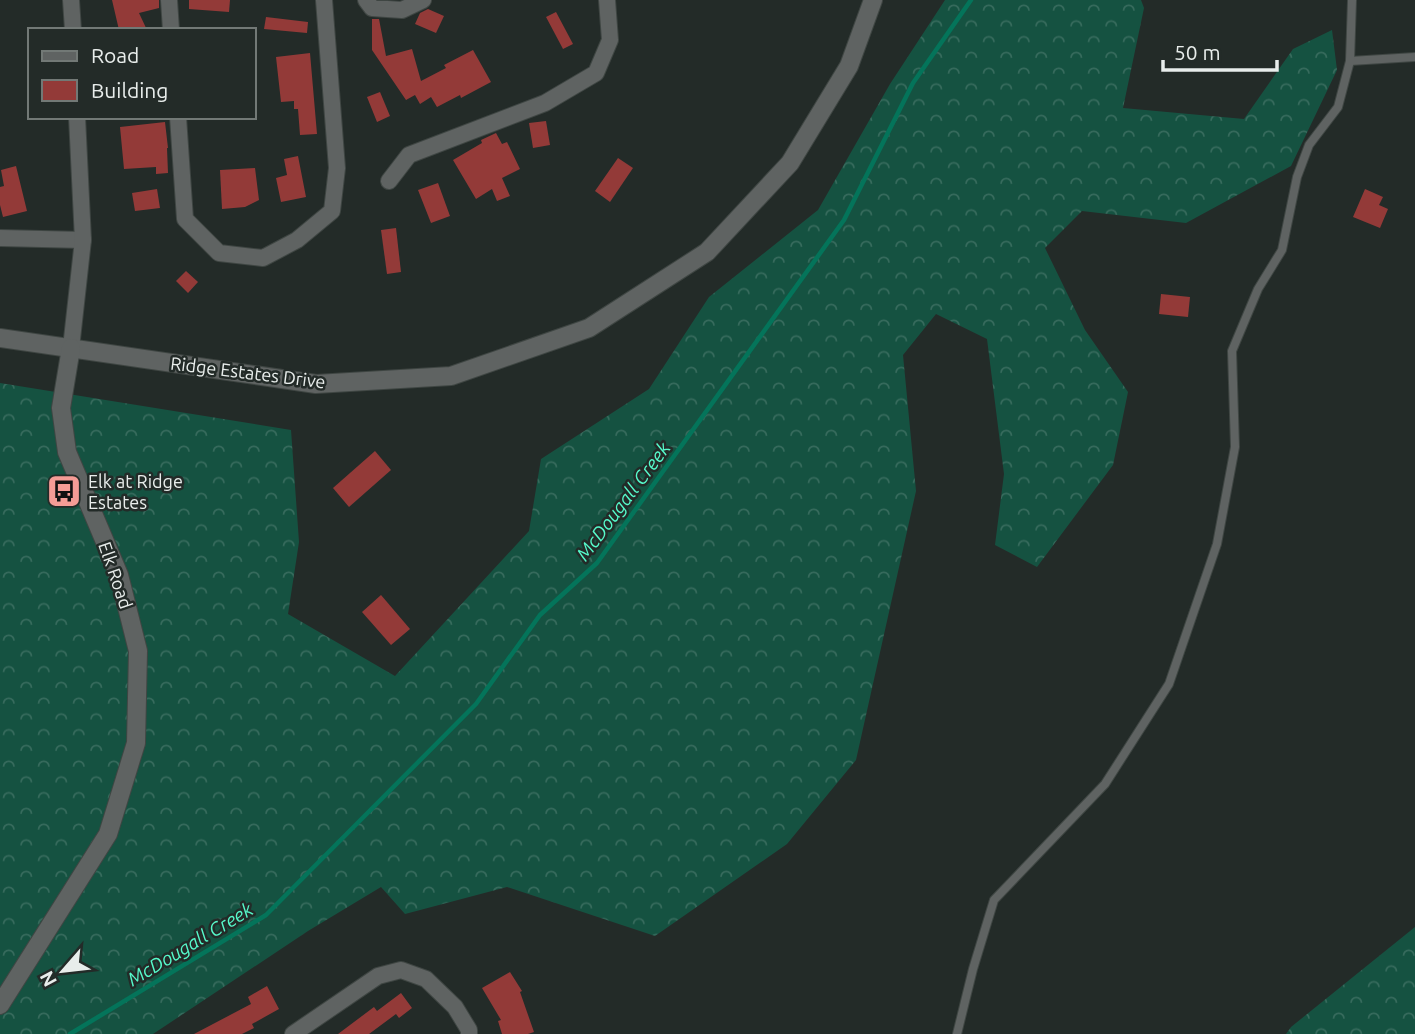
<svg xmlns="http://www.w3.org/2000/svg" width="1415" height="1034" viewBox="0 0 1415 1034" font-family="Ubuntu,sans-serif">
  <defs>
    <pattern id="forest-crowns" width="20" height="18" patternUnits="userSpaceOnUse" patternTransform="scale(1.75)"><rect width="20" height="18" fill="#155241"/><path d="M2 6a3 3 0 1 1 6 0M12 15a3 3 0 1 1 6 0" fill="none" stroke="#376b5d"/></pattern>
  </defs>
  <rect width="100%" height="100%" fill="#232b28"/>
  <g fill="url(#forest-crowns)">
    <polygon points="945,0 1141,0 1144,8 1123,108 1244,119 1293,49 1332,30 1337,70 1291,166 1186,223 1082,211 1045,248 1085,330 1128,392 1113,465 1037,567 995,545 1004,474 987,339 936,314 903,355 916,491 856,760 787,844 655,936 507,887 405,914 381,887 308,931 153,1034 0,1034 0,383 291,430 299,542 288,614 395,676 529,531 541,459 649,389 709,297 818,210 890,84"/>
    <polygon points="1415,927 1415,1034 1286,1034 1291,1027"/>
  </g>
  <g fill="none" stroke-linecap="round" stroke-linejoin="round">
    <polyline stroke="#04745a" stroke-width="4.5" points="70,1034 266,915 476,704 540,615 597,563 844,220 913,83 971,0"/>
  </g>
  <g fill="#933a38">
    <polygon points="112,0 159,0 159,8 139,13 147,30 119,30"/>
    <polygon points="189,0 230,0 229,12 189,9"/>
    <polygon points="428,9 444,16 436,33 415,24 420,13"/>
    <polygon points="556,12 573,44 563,49 546,17"/>
    <polygon points="266,17 308,22 307,33 264,29"/>
    <polygon points="372,19 379,19 386,56 412,49 421,81 446,68 444,65 473,50 491,82 461,98 460,95 437,107 431,97 420,104 415,95 406,100 372,50"/>
    <polygon points="310,53 317,134 300,135 298,109 294,109 294,101 281,102 276,57"/>
    <polygon points="380,92 390,116 377,122 367,97"/>
    <polygon points="546,121 550,145 533,148 529,123"/>
    <polygon points="165,122 168,148 167,148 168,173 156,174 156,167 124,169 120,127"/>
    <polygon points="496,133 502,144 507,142 520,169 502,178 510,196 497,201 492,189 476,199 453,160 482,143 481,140"/>
    <polygon points="298,156 306,197 281,202 276,178 287,175 284,159"/>
    <polygon points="618,158 633,168 610,202 595,191"/>
    <polygon points="16,166 27,211 3,217 0,205 0,187 4,186 1,170"/>
    <polygon points="255,168 259,200 245,207 222,209 220,170"/>
    <polygon points="438,183 450,216 431,223 418,190"/>
    <polygon points="157,189 160,208 135,211 132,193"/>
    <polygon points="1365,189 1383,197 1379,205 1388,209 1380,228 1353,217"/>
    <polygon points="396,228 401,272 387,274 381,230"/>
    <polygon points="186,271 198,282 188,293 176,281"/>
    <polygon points="1161,294 1190,297 1188,317 1159,314"/>
    <polygon points="375,451 391,470 349,507 333,488"/>
    <polygon points="381,595 410,629 391,645 362,612"/>
    <polygon points="510,972 522,991 520,992 534,1032 528,1034 502,1034 498,1021 501,1020 482,988"/>
    <polygon points="267,986 279,1009 252,1024 254,1028 242,1034 194,1034 251,1004 248,997"/>
    <polygon points="401,993 412,1008 399,1018 396,1014 369,1034 338,1034 374,1007 377,1011"/>
  </g>
  <g fill="none" stroke-linecap="round" stroke-linejoin="round">
    <g stroke="#3f4643" stroke-width="10">
      <g id="service">
        <polyline points="1350,61 1415,57"/>
        <polyline points="957,1034 973,969 994,900 1105,784 1169,684 1217,544 1235,447 1232,351 1258,289 1282,250 1297,177 1309,145 1338,107 1350,61 1352,0"/>
      </g>
    </g>
    <g stroke="#3f4643" stroke-width="18">
      <g id="minor">
        <polyline points="71,0 73,30"/>
        <polyline points="169,0 171,30"/>
        <polyline points="366,0 372,8 402,10 423,0"/>
        <polyline points="178,117 185,219 219,253 263,258 297,240 332,211 337,168 324,0"/>
        <polyline points="389,181 409,155 545,103 596,73 610,40 607,0"/>
        <polyline points="0,238 83,240"/>
        <polyline points="71,348 83,240 77,117"/>
        <polyline points="293,1034 378,976 401,970 426,979 455,1007 469,1030 469,1034"/>
      </g>
    </g>
    <g stroke="#3f4643" stroke-width="20">
      <g id="tertiary">
        <polyline points="0,338 316,384 451,376 589,328 707,252 790,163 849,66 873,0"/>
        <polyline points="0,1005 108,834 136,743 138,651 119,575 67,452 61,408 71,348"/>
      </g>
    </g>
    <use href="#service" stroke="#5f6362" stroke-width="8"/>
    <use href="#minor" stroke="#5f6362" stroke-width="16"/>
    <use href="#tertiary" stroke="#5f6362" stroke-width="18"/>
  </g>
  <defs>
    <g id="bus-square" transform="scale(1.75)"><rect x="-9" y="-9" width="18" height="18" rx="4" fill="#f59c96" stroke="#232b28"/><path d="M-5-6H5V4H4V6H2V4H-2V6H-4V4H-5ZM-3.5-4V0h7V-4ZM-3.5 1.2v1.5H-2V1.2ZM2 1.2v1.5H3.5V1.2Z" fill="#111"/></g>
  </defs>
  <g fill-rule="evenodd">
    <use href="#bus-square" x="64" y="491"/>
  </g>
  <g text-anchor="middle" dominant-baseline="central" stroke-width="5" stroke-linejoin="round" paint-order="stroke">
    <g font-size="18" fill="#e8edeb" stroke="#232b28">
      <text transform="translate(248 372) rotate(7)">Ridge Estates Drive</text>
      <text transform="translate(116 575) rotate(71)">Elk Road</text>
    </g>
    <g font-size="18" fill="#e8edeb" stroke="#232b28" text-anchor="start">
      <text x="88" y="481">Elk at Ridge<tspan x="88" dy="21">Estates</tspan></text>
    </g>
    <g font-size="19" font-style="italic" fill="#56facb" stroke="#232b28">
      <text transform="translate(623 501) rotate(-53)">McDougall Creek</text>
      <text transform="translate(190 944) rotate(-31)">McDougall Creek</text>
    </g>
  </g>
  <rect x="28" y="28" width="228" height="91" fill="#232b28" stroke="#727976" stroke-width="2"/>
  <rect x="42" y="51" width="35" height="10" fill="#5f6362" stroke="#727976" stroke-width="2"/>
  <text x="91" y="63" font-size="21" fill="#e8edeb">Road</text>
  <rect x="42" y="80" width="35" height="21" fill="#933a38" stroke="#727976" stroke-width="2"/>
  <text x="91" y="98" font-size="21" fill="#e8edeb">Building</text>
  <g transform="translate(63 971) rotate(242)" stroke="#232b28" stroke-width="5" paint-order="stroke">
  <path d="M0-5L12 26L0 18L-12 26Z" fill="#e8edeb"/>
  <text y="-10" font-size="19" font-weight="bold" text-anchor="middle" fill="#e8edeb">N</text>
  </g>
  <path d="M1163 60v10h114v-10" fill="none" stroke="#e8edeb" stroke-width="3.5"/>
  <text x="1174" y="60" font-size="21" fill="#e8edeb" stroke="#232b28" stroke-width="5" paint-order="stroke">50 m</text>
</svg>
